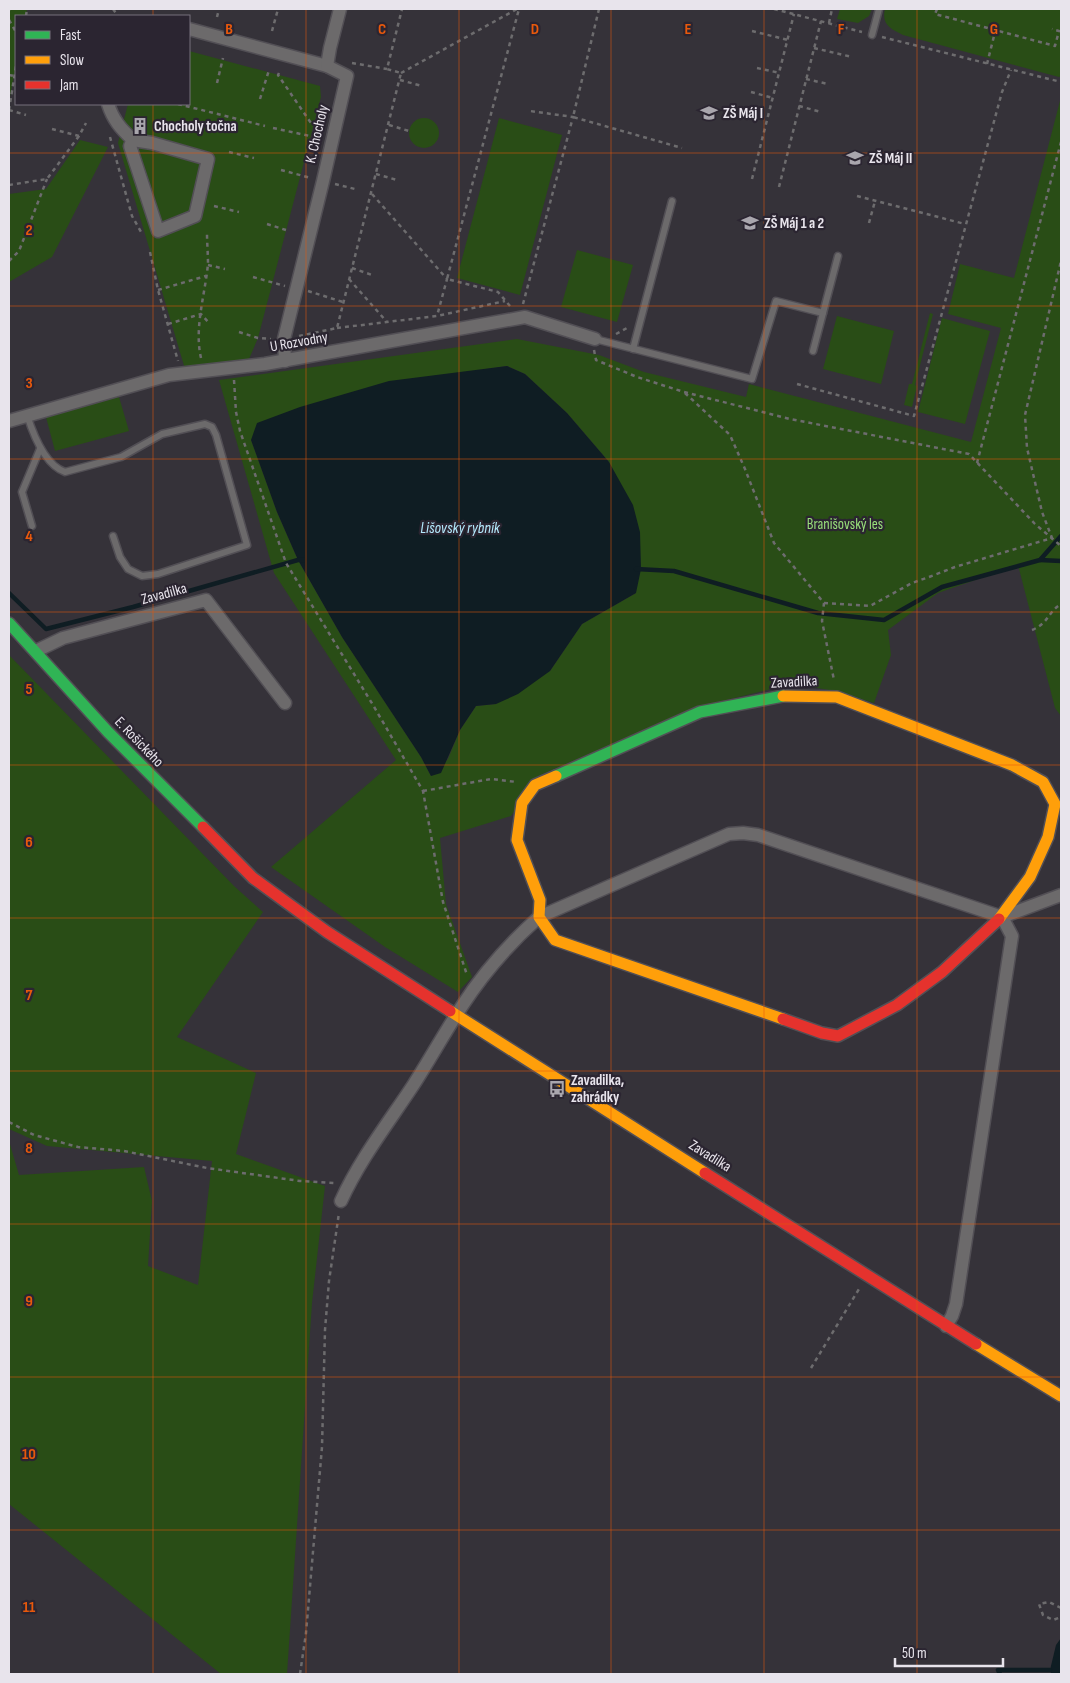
<svg xmlns="http://www.w3.org/2000/svg" width="1070" height="1683" viewBox="0 0 1070 1683" font-family="'Sofia Sans Condensed',sans-serif">
  <rect width="100%" height="100%" fill="#353239"/>
  <g fill="#294d16" fill-rule="evenodd">
    <polygon points="9,9 27,9 26,16 16,16 16,65 9,102"/>
    <polygon points="840,9 872,9 869,16 858,23 837,19"/>
    <path d="M885,9h176v67l-2,1 -156,-42c-12,-6 -22,-10 -18,-26z"/>
    <polygon points="189,51 320,86 321,97 258,338 249,359 185,369 118,143 128,104 189,104"/>
    <path d="M1061,97v619l-6,-8 -37,-143 -80,28 -50,37 3,25 -17,48 -38,-12 -45,-7 -93,23 -160,69 -27,40 -71,22 6,66 26,73 -14,15 -73,-45 -114,-80 125,-107 -122,-187 -55,-193 298,-41 82,16 45,17 102,25 3,-13 222,58 30,-114 -53,-14 12,-50 54,14zM507,366l18,8 42,39 42,49 27,131 -54,31 -32,47 -54,33 -20,2 -16,24 -12,29 -17,17 -10,-19 -79,-120 -44,-77 -21,-48 -26,-72 209,-67z"/>
    <polygon points="499,118 562,135 520,295 457,278"/>
    <circle cx="424" cy="133" r="15"/>
    <polygon points="80,140 108,147 52,257 9,282 9,194 46,189"/>
    <polygon points="577,250 633,265 617,322 561,307"/>
    <polygon points="930,313 933,314 915,385 917,386 912,407 904,405 909,384 912,384"/>
    <polygon points="837,316 894,331 881,384 823,369"/>
    <polygon points="942,318 990,331 965,424 918,412"/>
    <polygon points="119,397 129,431 55,451 46,417"/>
    <polygon points="9,655 234,886 263,912 177,1037 256,1073 236,1154 325,1186 312,1303 287,1674 221,1674 9,1504 9,1352 10,1317 9,1313 9,1141 19,1175 144,1167 152,1201 148,1266 198,1285 212,1161 47,1146 9,1129"/>
  </g>
  <g fill="#0f1d23">
    <polygon points="507,366 525,374 567,413 609,462 633,505 640,532 641,569 636,593 582,624 550,671 518,694 496,704 476,706 460,730 441,773 431,776 421,757 342,637 298,560 277,512 251,440 257,423 300,407 389,381"/>
    <polygon points="1061,1638 1061,1674 1051,1674 1050,1670 1056,1645"/>
  </g>
  <g fill="none" stroke-linecap="round" stroke-linejoin="round">
    <g stroke="#0f1d23" stroke-width="4.5">
      <polyline points="1040,560 1061,561"/>
      <polyline points="636,569 674,571 818,613 884,620 942,587 1040,560 1061,536"/>
      <polyline points="9,593 46,629 133,607 298,560 304,560"/>
      <polyline points="1000,1674 998,1670 1050,1670"/>
    </g>
    <g stroke="#524f55" stroke-width="9">
      <g id="lane">
        <polyline points="872,35 879,9"/>
        <polyline points="595,339 752,379 776,301 823,313 838,256"/>
        <polyline points="633,349 672,201"/>
        <polyline points="813,351 823,313"/>
        <path d="M27,415c6,19 18,50 38,57l56,-15 41,-23 43,-10 7,3 4,8 31,110 -89,29 -16,2 -14,-7 -8,-12 -7,-21"/>
        <polyline points="32,526 22,492 40,449"/>
      </g>
    </g>
    <g stroke="#524f55" stroke-width="15">
      <g id="street">
        <polyline points="189,29 327,66 347,76 323,181 284,339 285,361"/>
        <polyline points="327,66 330,48 340,9"/>
        <path d="M108,104c5,16 13,25 25,36"/>
        <polygon points="133,140 152,143 208,159 195,216 158,231 130,146"/>
        <polyline points="9,421 169,375 265,364 525,317 595,339"/>
        <polyline points="36,651 63,638 206,600 285,703"/>
        <path d="M341,1201c19,-42 48,-79 73,-117 16,-25 31,-52 48,-78 20,-31 49,-64 77,-89l190,-83 14,-1 15,2 244,82 59,-22"/>
        <polyline points="946,1326 952,1316 956,1304 1012,936 1002,917"/>
      </g>
    </g>
    <g stroke="#524f55" stroke-width="14">
      <g id="fast">
        <polyline points="9,623 108,732 203,827"/>
        <polyline points="556,776 700,712 783,696"/>
      </g>
    </g>
    <g stroke="#524f55" stroke-width="14">
      <g id="slow">
        <polyline points="783,696 837,697 1012,765 1043,782 1055,804 1048,837 1030,877 999,919"/>
        <polyline points="556,776 535,785 522,803 517,840 540,900 539,917 555,940 783,1019"/>
        <polyline points="450,1011 705,1173"/>
        <polyline points="976,1344 1061,1396"/>
      </g>
    </g>
    <g stroke="#524f55" stroke-width="14">
      <g id="jam">
        <polyline points="203,827 253,878 327,932 450,1011"/>
        <polyline points="783,1019 822,1033 838,1036 897,1005 942,972 999,919"/>
        <polyline points="705,1173 976,1344"/>
      </g>
    </g>
    <g stroke="#6d6c6e" stroke-width="2.5" stroke-dasharray="4 4" stroke-linecap="butt">
      <polyline points="113,9 118,16"/>
      <polyline points="599,9 573,117 682,148"/>
      <polyline points="774,9 862,32"/>
      <polyline points="937,9 935,14 1055,46 1059,31 1052,29"/>
      <polyline points="9,11 9,9"/>
      <polyline points="26,16 27,9"/>
      <polyline points="217,17 219,9"/>
      <polyline points="9,20 16,32"/>
      <polyline points="829,23 832,9"/>
      <polyline points="272,31 278,9"/>
      <polyline points="752,31 788,40"/>
      <polyline points="882,37 1061,82"/>
      <polyline points="814,48 852,57"/>
      <polyline points="352,63 387,69"/>
      <polyline points="987,64 997,24"/>
      <polyline points="757,68 780,73"/>
      <polyline points="279,73 278,75 313,126"/>
      <polyline points="401,73 517,9"/>
      <polyline points="9,75 14,76"/>
      <polyline points="806,79 828,84"/>
      <polyline points="400,80 422,86"/>
      <polyline points="217,83 223,58"/>
      <polyline points="751,92 773,98"/>
      <polyline points="260,99 269,70"/>
      <polyline points="178,104 265,126"/>
      <polyline points="799,106 821,112"/>
      <polyline points="9,110 16,66"/>
      <polyline points="9,110 26,115"/>
      <polyline points="389,125 409,131"/>
      <polyline points="273,128 310,136"/>
      <polyline points="52,129 79,136 86,123"/>
      <polyline points="110,137 132,216 141,232"/>
      <polyline points="229,152 254,158"/>
      <polyline points="281,170 311,178"/>
      <polyline points="376,174 397,180"/>
      <polyline points="752,179 794,14"/>
      <polyline points="335,184 355,189"/>
      <polyline points="9,185 47,179 79,136"/>
      <polyline points="779,187 821,21"/>
      <polyline points="372,194 447,279 437,316"/>
      <polyline points="857,196 965,224"/>
      <polyline points="214,206 239,212"/>
      <polyline points="869,223 875,201"/>
      <polyline points="267,224 286,230"/>
      <polyline points="150,252 158,290 178,361"/>
      <polyline points="9,261 19,251 47,179"/>
      <polyline points="208,265 225,269"/>
      <polyline points="352,268 372,275"/>
      <polyline points="253,277 285,286"/>
      <polyline points="349,279 387,322"/>
      <polyline points="158,290 206,276"/>
      <polyline points="308,291 343,302"/>
      <polyline points="523,304 573,117 530,111"/>
      <polyline points="510,306 498,292 447,279 519,9"/>
      <polyline points="168,324 201,314 210,324"/>
      <polyline points="337,328 437,316 505,301"/>
      <polyline points="239,332 258,338 271,339"/>
      <polyline points="616,334 627,328"/>
      <polyline points="299,336 337,328 401,73 387,69 402,9"/>
      <polyline points="594,350 596,360 637,377 684,392 790,419 969,454 1035,524 1061,546"/>
      <path d="M201,358c-7,-30 4,-63 7,-94 0,-10 -1,-21 -1,-31"/>
      <polyline points="234,380 236,412 240,431 286,563 373,705 423,791 443,902 467,975"/>
      <polyline points="797,384 914,416 1002,92 1011,70"/>
      <polyline points="685,393 730,435 745,469 774,543 824,603 822,621 834,680"/>
      <polyline points="977,463 1061,142"/>
      <polyline points="824,603 870,606 912,583 929,577 955,567 1052,538 1042,512 1027,448 1025,415 1061,261"/>
      <path d="M1032,630c17,-7 15,-17 29,-26"/>
      <polyline points="423,791 491,779 517,782"/>
      <polyline points="9,1122 34,1135 78,1147 124,1151 207,1168 300,1181 334,1183"/>
      <polyline points="811,1368 859,1289"/>
      <polyline points="1061,1608 1049,1602 1039,1604 1043,1615 1053,1620 1061,1617"/>
      <polyline points="300,1674 306,1633 322,1447 325,1330 329,1281 339,1213"/>
    </g>
    <use href="#lane" stroke="#6c6a6b" stroke-width="6"/>
    <use href="#street" stroke="#6c6a6b" stroke-width="12"/>
    <use href="#fast" stroke="#30b455" stroke-width="11"/>
    <use href="#slow" stroke="#ff9f0a" stroke-width="11"/>
    <use href="#jam" stroke="#e5322d" stroke-width="11"/>
  </g>
  <path fill="none" stroke="#e8590c" stroke-width="1" stroke-opacity="0.55" d="M153,9v7M306,9v1665M459,9v1665M611,9v1665M764,9v1665M917,9v1665M153,104v1570M9,153h1052M9,306h1052M9,459h1052M9,612h1052M9,765h1052M9,918h1052M9,1071h1052M9,1224h1052M9,1377h1052M9,1530h1052"/>
  <defs>
    <g id="school-bare" transform="scale(1.35)"><path d="M0-5L7-2L0 1L-7-2ZM-4 1L0 2.5L4 1V4Q0 6-4 4Z" fill="#a9a6ad" stroke="#2b2531" stroke-width="2.5" paint-order="stroke"/></g>
    <g id="building-bare" transform="scale(1.35)"><path d="M-4-6H4V6H1V3H-1V6H-4ZM-2.5-4.3h1.7v1.8h-1.7ZM.8-4.3h1.7v1.8H.8ZM-2.5-1h1.7V.8h-1.7ZM.8-1h1.7V.8H.8Z" fill="#a9a6ad" stroke="#2b2531" stroke-width="2.5" paint-order="stroke"/></g>
    <g id="bus-bare" transform="scale(1.35)"><path d="M-5-6H5V4H4V6H2V4H-2V6H-4V4H-5ZM-3.5-4V0h7V-4ZM-3.5 1.2v1.5H-2V1.2ZM2 1.2v1.5H3.5V1.2Z" fill="#a9a6ad" stroke="#2b2531" stroke-width="2.5" paint-order="stroke"/></g>
  </defs>
  <g fill-rule="evenodd">
    <use href="#school-bare" x="709" y="113"/>
    <use href="#building-bare" x="140" y="126"/>
    <use href="#school-bare" x="855" y="158"/>
    <use href="#school-bare" x="750" y="223"/>
    <use href="#bus-bare" x="557" y="1089"/>
  </g>
  <g text-anchor="middle" dominant-baseline="central" stroke-width="4.5" stroke-linejoin="round" paint-order="stroke">
    <g font-size="15" font-weight="bold" fill="#e8e4ec" stroke="#2b2531" text-anchor="start">
      <text x="723" y="113">ZŠ Máj I</text>
      <text x="154" y="126">Chocholy točna</text>
      <text x="869" y="158">ZŠ Máj II</text>
      <text x="764" y="223">ZŠ Máj 1 a 2</text>
      <text x="571" y="1080">Zavadilka,<tspan x="571" dy="17">zahrádky</tspan></text>
    </g>
    <g font-size="15" fill="#e8e4ec" stroke="#2b2531">
      <text transform="translate(317 134) rotate(-77)">K. Chocholy</text>
      <text transform="translate(299 342) rotate(-10)">U Rozvodny</text>
      <text transform="translate(164 594) rotate(-15)">Zavadilka</text>
      <text transform="translate(794 682) rotate(-3)">Zavadilka</text>
      <text transform="translate(139 742) rotate(46)">E. Rošického</text>
      <text transform="translate(710 1156) rotate(32)">Zavadilka</text>
    </g>
    <g font-size="15" fill="#98df7a" stroke="#2b2531">
      <text x="845" y="524">Branišovský les</text>
    </g>
    <g font-size="16" font-style="italic" fill="#b4eafd" stroke="#2b2531">
      <text x="460" y="528">Lišovský rybník</text>
    </g>
  </g>
  <g font-size="16" text-anchor="middle" font-weight="bold" fill="#e8590c" stroke="#2b2531" stroke-width="4.5" stroke-linejoin="round" paint-order="stroke">
    <text x="229" y="34">B</text>
    <text x="382" y="34">C</text>
    <text x="535" y="34">D</text>
    <text x="688" y="34">E</text>
    <text x="841" y="34">F</text>
    <text x="994" y="34">G</text>
    <text x="29" y="235">2</text>
    <text x="29" y="388">3</text>
    <text x="29" y="541">4</text>
    <text x="29" y="694">5</text>
    <text x="29" y="847">6</text>
    <text x="29" y="1000">7</text>
    <text x="29" y="1153">8</text>
    <text x="29" y="1306">9</text>
    <text x="29" y="1459">10</text>
    <text x="29" y="1612">11</text>
  </g>
  <rect width="1070" height="1683" fill="none" stroke="#e8e4ec" stroke-width="20"/>
  <rect x="15" y="15" width="175" height="90" fill="#2b2531" stroke="#77717c"/>
  <rect x="25" y="31" width="25" height="8" fill="#30b455" stroke="#77717c"/>
  <text x="60" y="40" font-size="15" fill="#e8e4ec">Fast</text>
  <rect x="25" y="56" width="25" height="8" fill="#ff9f0a" stroke="#77717c"/>
  <text x="60" y="65" font-size="15" fill="#e8e4ec">Slow</text>
  <rect x="25" y="81" width="25" height="8" fill="#e5322d" stroke="#77717c"/>
  <text x="60" y="90" font-size="15" fill="#e8e4ec">Jam</text>
  <path d="M895 1658v8h108v-8" fill="none" stroke="#e8e4ec" stroke-width="2.5"/>
  <text x="902" y="1658" font-size="15" fill="#e8e4ec" stroke="#2b2531" stroke-width="4" paint-order="stroke">50 m</text>
</svg>
